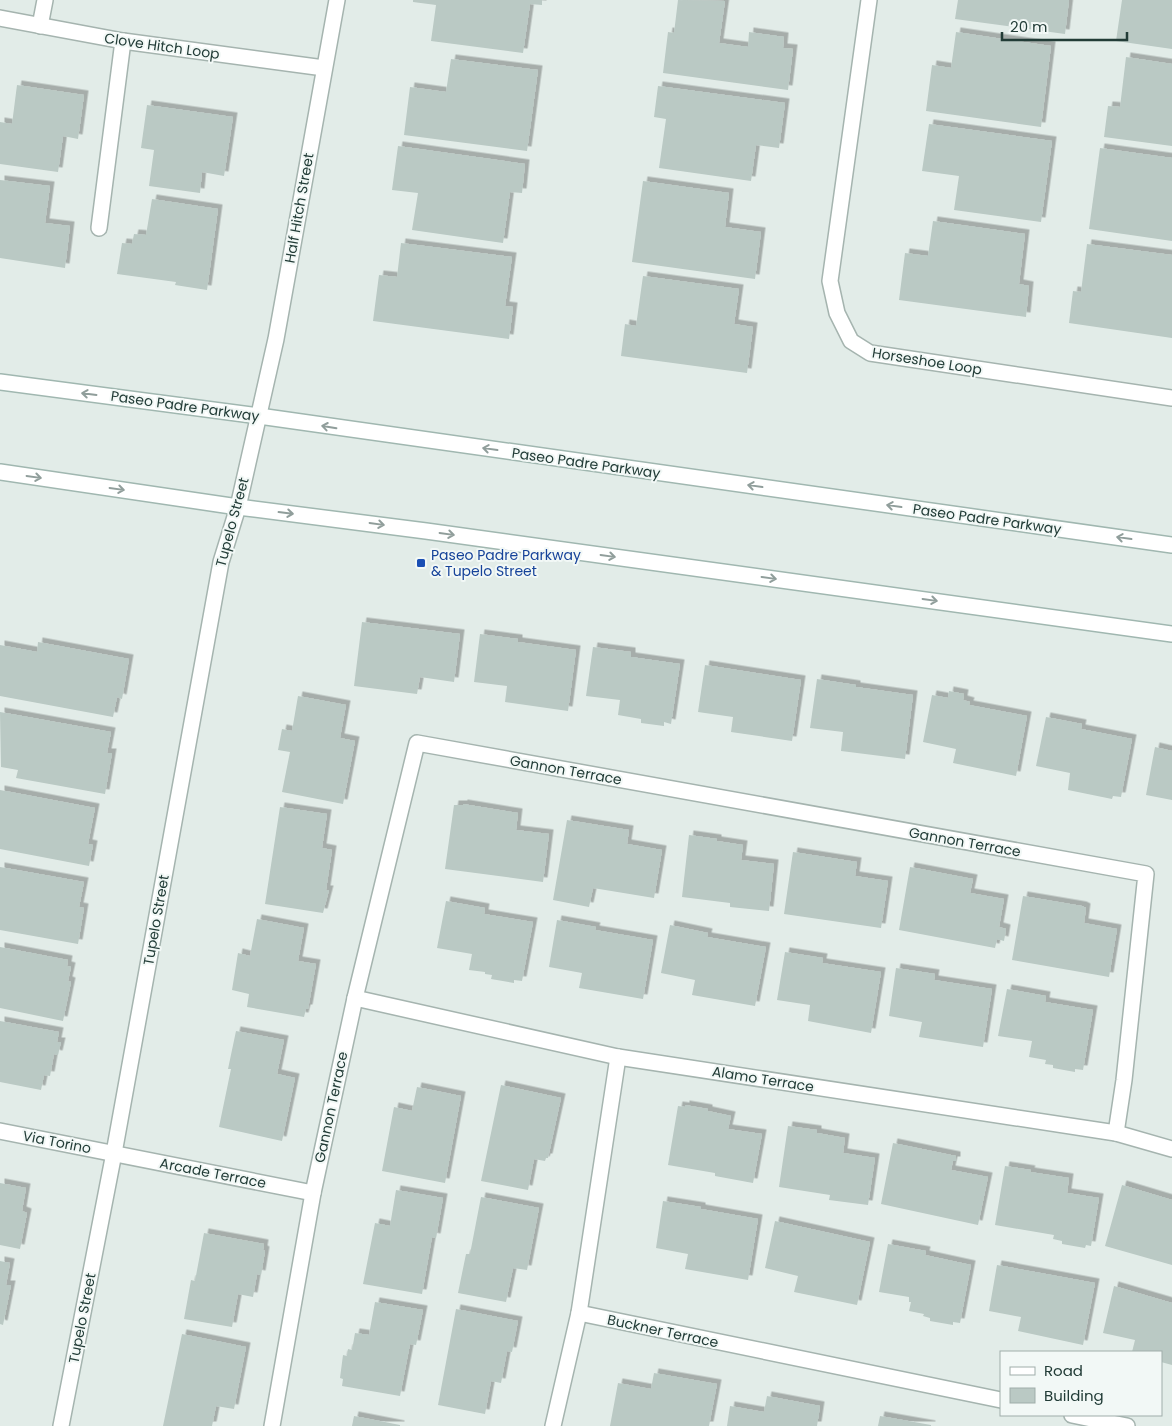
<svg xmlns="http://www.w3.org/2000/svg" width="1172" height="1426" viewBox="0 0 1172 1426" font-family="Poppins,sans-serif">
  <defs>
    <filter id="shadow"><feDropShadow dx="4.5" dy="-4.5" stdDeviation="0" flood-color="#0004"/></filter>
  </defs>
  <rect width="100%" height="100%" fill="#e2ece8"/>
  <g fill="#bac9c4" filter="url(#shadow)">
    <polygon points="413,0 542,0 542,5 530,4 523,53 431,41 436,5 413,2"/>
    <polygon points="678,0 725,1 719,43 748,47 749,32 784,37 783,48 793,49 788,90 663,73 668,32 674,33"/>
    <polygon points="958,0 1069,0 1065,34 955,19"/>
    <polygon points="1122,0 1172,0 1172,49 1116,41"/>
    <polygon points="956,32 1051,46 1041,127 926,111 932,65 951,68"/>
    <polygon points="1126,57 1172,64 1172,146 1104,137 1108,106 1120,107"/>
    <polygon points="451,59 538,70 527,151 404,135 410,87 446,92"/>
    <polygon points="17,85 84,95 78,139 63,136 58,172 0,164 0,122 12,124"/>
    <polygon points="658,86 785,103 779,148 756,145 751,181 659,168 666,119 654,117"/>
    <polygon points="147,105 233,117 224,176 202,172 200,193 149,186 154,150 141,148"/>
    <polygon points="929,124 1052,141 1041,222 954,210 959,176 922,171"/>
    <polygon points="398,146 525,164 522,193 510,192 503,243 412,230 418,193 392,190"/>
    <polygon points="1100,148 1172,158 1172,241 1089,229"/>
    <polygon points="0,180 50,186 45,223 70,226 65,268 0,258"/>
    <polygon points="643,181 729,193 725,227 761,232 755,279 632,262"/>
    <polygon points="152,199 218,209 207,290 175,285 176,282 117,274 122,243 132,244 134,234 146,235"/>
    <polygon points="933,221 1025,234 1019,284 1029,286 1026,317 899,300 905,253 928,256"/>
    <polygon points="401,243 512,257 505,306 513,307 509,339 373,321 379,275 397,277"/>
    <polygon points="1087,244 1172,255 1172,338 1069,323 1073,291 1081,292"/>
    <polygon points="643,276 739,289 734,324 753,327 747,373 621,356 625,324 636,326"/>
    <polygon points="362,622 460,634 454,682 420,677 417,694 354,686"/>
    <polygon points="480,634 518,639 518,642 576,650 568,711 505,702 507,686 474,682"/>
    <polygon points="38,642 129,659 122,699 117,697 113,717 0,696 0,645 37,652"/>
    <polygon points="593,647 631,652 631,657 680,664 671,724 664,722 664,726 641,723 641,719 618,715 620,700 586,696"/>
    <polygon points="705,665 801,680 792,741 731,732 733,717 698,712"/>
    <polygon points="817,679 856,685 856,687 913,695 905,759 841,751 843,732 810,728"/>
    <polygon points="949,691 964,694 963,700 970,702 969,705 1027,716 1016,776 953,763 956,749 923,742 932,695 948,698"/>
    <polygon points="298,696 346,705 340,738 355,741 343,804 282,792 290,752 278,750 282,729 292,731"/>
    <polygon points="0,712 111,732 107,753 112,753 105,794 16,778 18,770 1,767"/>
    <polygon points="1046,717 1082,724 1081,729 1132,739 1121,797 1113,796 1112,799 1068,790 1070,773 1036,766"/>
    <polygon points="1155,747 1172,751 1172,800 1146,795"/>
    <polygon points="0,790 95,808 88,844 93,845 89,866 0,849"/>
    <polygon points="463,804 518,813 516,830 549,834 543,882 445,869 454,805 463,805"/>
    <polygon points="280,807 327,814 322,848 332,850 326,890 329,890 323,913 265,904"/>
    <polygon points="567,820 629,830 627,844 662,850 654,898 593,888 589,907 553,900"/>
    <polygon points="689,835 717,839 717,841 743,845 741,860 774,864 769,911 730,907 730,903 682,897"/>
    <polygon points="793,852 857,862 855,876 888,881 881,928 784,914"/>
    <polygon points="0,867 84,882 79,907 84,908 78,944 0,930"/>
    <polygon points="910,867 973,879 970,893 1004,899 999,927 1006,929 1004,941 997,939 995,948 899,930"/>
    <polygon points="1023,896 1082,906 1086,908 1084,923 1117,929 1109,977 1012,960"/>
    <polygon points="446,901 485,908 484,914 533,922 522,981 514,980 514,983 491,979 492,975 485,974 485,972 469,970 472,954 437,948"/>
    <polygon points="257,919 304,928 298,961 316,964 308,1009 306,1009 304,1017 247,1007 249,994 232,990 238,953 250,956"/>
    <polygon points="557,920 596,927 595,930 653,940 643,999 579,988 582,973 549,967"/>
    <polygon points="670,925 708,933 707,937 766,947 755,1006 692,995 695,980 661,973"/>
    <polygon points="0,947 68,960 67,966 71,967 68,981 71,982 63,1021 0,1008"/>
    <polygon points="785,952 823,958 822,963 881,972 871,1033 808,1021 810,1005 777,1000"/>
    <polygon points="896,968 935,974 934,980 992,989 983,1047 919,1037 922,1022 889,1016"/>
    <polygon points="1007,989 1046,996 1045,1002 1093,1010 1083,1070 1075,1069 1075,1072 1053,1068 1053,1065 1045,1064 1046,1060 1029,1057 1032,1041 998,1036"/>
    <polygon points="0,1021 59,1032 57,1042 61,1042 58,1055 54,1054 50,1076 44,1075 41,1090 0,1082"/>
    <polygon points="236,1031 284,1040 277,1074 295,1078 282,1141 219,1127 231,1069 228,1069"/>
    <polygon points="501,1085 561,1098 548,1158 546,1158 545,1161 534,1159 528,1190 481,1181"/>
    <polygon points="417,1087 461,1096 445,1183 382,1171 394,1107 412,1111"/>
    <polygon points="685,1105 708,1109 708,1111 731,1116 728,1129 762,1134 753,1183 715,1176 715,1173 668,1165 678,1106 685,1107"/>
    <polygon points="788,1126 817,1130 817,1133 845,1138 843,1153 875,1158 868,1205 829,1200 830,1195 779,1187"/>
    <polygon points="893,1143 956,1156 956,1161 953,1161 951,1170 988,1177 978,1225 881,1204"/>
    <polygon points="1005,1166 1031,1170 1030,1172 1069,1178 1067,1193 1099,1198 1091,1246 1086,1245 1085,1248 1062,1244 1062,1241 1053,1239 1054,1235 995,1225"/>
    <polygon points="0,1183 26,1188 22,1211 27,1213 20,1249 0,1245"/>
    <polygon points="1122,1185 1172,1200 1172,1265 1105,1246"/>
    <polygon points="396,1190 443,1198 436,1238 432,1237 422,1294 363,1284 375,1223 390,1226"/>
    <polygon points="481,1197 539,1208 527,1270 513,1268 506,1302 458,1293 466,1254 470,1254"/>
    <polygon points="663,1201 701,1207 701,1209 758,1219 748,1280 685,1269 688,1254 656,1248"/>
    <polygon points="775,1221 870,1242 857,1305 794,1292 798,1276 765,1268"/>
    <polygon points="204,1233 264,1244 263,1250 265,1251 261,1275 257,1274 253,1297 238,1294 232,1327 184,1319 191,1280 195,1281"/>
    <polygon points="888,1244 926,1251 925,1255 971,1265 960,1323 953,1322 953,1325 930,1321 930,1318 923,1316 924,1314 909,1311 911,1302 909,1302 909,1297 879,1292"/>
    <polygon points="0,1261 10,1263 6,1285 11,1285 3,1325 0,1324"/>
    <polygon points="997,1265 1095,1283 1083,1345 1018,1331 1021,1317 989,1311"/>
    <polygon points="1114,1286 1172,1303 1172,1365 1161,1362 1161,1352 1132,1352 1135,1340 1103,1333"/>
    <polygon points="375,1302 423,1310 416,1345 410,1344 400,1396 342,1386 343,1379 340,1378 343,1355 347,1356 348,1349 352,1350 355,1333 369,1335"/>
    <polygon points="456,1309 518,1321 512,1352 507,1351 501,1383 491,1381 485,1414 438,1405"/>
    <polygon points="182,1334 246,1347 234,1409 216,1406 212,1426 163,1426"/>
    <polygon points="654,1373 717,1384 709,1426 610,1426 618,1383 651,1389"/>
    <polygon points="767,1396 820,1406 817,1426 727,1426 730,1406 764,1412"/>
    <polygon points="354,1416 400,1425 400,1426 352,1426"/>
    <polygon points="880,1416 931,1425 931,1426 878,1426"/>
  </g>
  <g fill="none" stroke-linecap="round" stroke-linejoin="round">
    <g stroke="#a5b4af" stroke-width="18">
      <g id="service">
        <polyline points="40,26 45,0"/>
        <polyline points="99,228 123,41"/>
      </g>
    </g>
    <g stroke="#a5b4af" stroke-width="18">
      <g id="minor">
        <polyline points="869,0 830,281 837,313 851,341 870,353 1172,398"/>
        <polyline points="0,18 123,41 324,68"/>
        <polyline points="355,998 618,1057 1116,1133 1172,1149"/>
        <polyline points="618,1057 579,1313 1001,1400"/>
        <polyline points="0,1131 313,1193"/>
        <polyline points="1072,1415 1127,1426"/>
        <polyline points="61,1426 114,1153 221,562 238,507 276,339 337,0"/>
        <polyline points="272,1426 313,1193 355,998 417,743 1146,874 1124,1080 1116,1133"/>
        <polyline points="553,1426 579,1313"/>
      </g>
    </g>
    <g stroke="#a0b7b0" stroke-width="18">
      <g id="secondary">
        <polyline points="0,382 259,416 1172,545"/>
        <polyline points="0,472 238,507 426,531 1172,634"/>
      </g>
    </g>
    <use href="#service" stroke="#fff" stroke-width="15"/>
    <use href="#minor" stroke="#fff" stroke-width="15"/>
    <use href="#secondary" stroke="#fff" stroke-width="15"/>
  </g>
  <defs><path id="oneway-shaft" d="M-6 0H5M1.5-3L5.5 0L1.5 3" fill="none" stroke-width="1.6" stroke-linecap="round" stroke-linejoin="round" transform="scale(1.25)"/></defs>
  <g stroke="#909e9b">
    <use href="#oneway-shaft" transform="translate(89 394) rotate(-173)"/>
    <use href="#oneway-shaft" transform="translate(329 427) rotate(-171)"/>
    <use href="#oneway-shaft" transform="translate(490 449) rotate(-172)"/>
    <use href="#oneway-shaft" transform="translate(34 477) rotate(8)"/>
    <use href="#oneway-shaft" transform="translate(755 486) rotate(-172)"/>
    <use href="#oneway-shaft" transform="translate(117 489) rotate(8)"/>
    <use href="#oneway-shaft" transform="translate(894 506) rotate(-172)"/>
    <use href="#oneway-shaft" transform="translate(286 513) rotate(7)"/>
    <use href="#oneway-shaft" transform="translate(377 524) rotate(8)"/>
    <use href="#oneway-shaft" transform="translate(447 534) rotate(8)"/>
    <use href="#oneway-shaft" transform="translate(1124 538) rotate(-172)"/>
    <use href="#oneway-shaft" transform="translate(608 556) rotate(8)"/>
    <use href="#oneway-shaft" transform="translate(769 578) rotate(8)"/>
    <use href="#oneway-shaft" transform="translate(930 600) rotate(8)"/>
  </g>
  <rect fill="#1a4fb4" stroke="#f2f8f6" stroke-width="2" x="416" y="558" width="10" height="10" rx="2.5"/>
  <g text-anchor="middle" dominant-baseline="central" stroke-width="4" stroke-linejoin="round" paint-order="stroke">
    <g font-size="14" fill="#223c37" stroke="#f2f8f6">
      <text transform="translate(162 46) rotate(8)">Clove Hitch Loop</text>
      <text transform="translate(299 208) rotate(-80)">Half Hitch Street</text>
      <text transform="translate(927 361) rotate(9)">Horseshoe Loop</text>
      <text transform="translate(185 406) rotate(8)">Paseo Padre Parkway</text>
      <text transform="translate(586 463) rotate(8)">Paseo Padre Parkway</text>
      <text transform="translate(987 519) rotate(8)">Paseo Padre Parkway</text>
      <text transform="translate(232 522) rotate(-75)">Tupelo Street</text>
      <text transform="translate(566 770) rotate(10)">Gannon Terrace</text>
      <text transform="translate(965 842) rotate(10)">Gannon Terrace</text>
      <text transform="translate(156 920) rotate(-80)">Tupelo Street</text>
      <text transform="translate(763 1079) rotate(9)">Alamo Terrace</text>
      <text transform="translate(331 1107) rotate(-78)">Gannon Terrace</text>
      <text transform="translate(57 1142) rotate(11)">Via Torino</text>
      <text transform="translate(213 1173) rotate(11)">Arcade Terrace</text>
      <text transform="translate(82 1318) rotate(-79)">Tupelo Street</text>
      <text transform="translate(663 1331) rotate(12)">Buckner Terrace</text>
    </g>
    <g font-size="14" fill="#164399" stroke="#f2f8f6" text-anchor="start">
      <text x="431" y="555">Paseo Padre Parkway<tspan x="431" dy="16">&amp; Tupelo Street</tspan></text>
    </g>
  </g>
  <rect x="1000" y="1351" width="162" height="65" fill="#f2f8f6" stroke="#9fadaa"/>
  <rect x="1010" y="1367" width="25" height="8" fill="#ffffff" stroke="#9fadaa"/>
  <text x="1044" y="1376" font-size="15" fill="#223c37">Road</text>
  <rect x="1010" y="1388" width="25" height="15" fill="#bac9c4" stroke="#9fadaa"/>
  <text x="1044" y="1401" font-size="15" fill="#223c37">Building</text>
  <path d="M1002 32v8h125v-8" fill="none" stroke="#223c37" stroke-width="2.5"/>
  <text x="1010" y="32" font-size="15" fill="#223c37" stroke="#f2f8f6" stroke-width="4" paint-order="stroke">20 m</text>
</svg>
